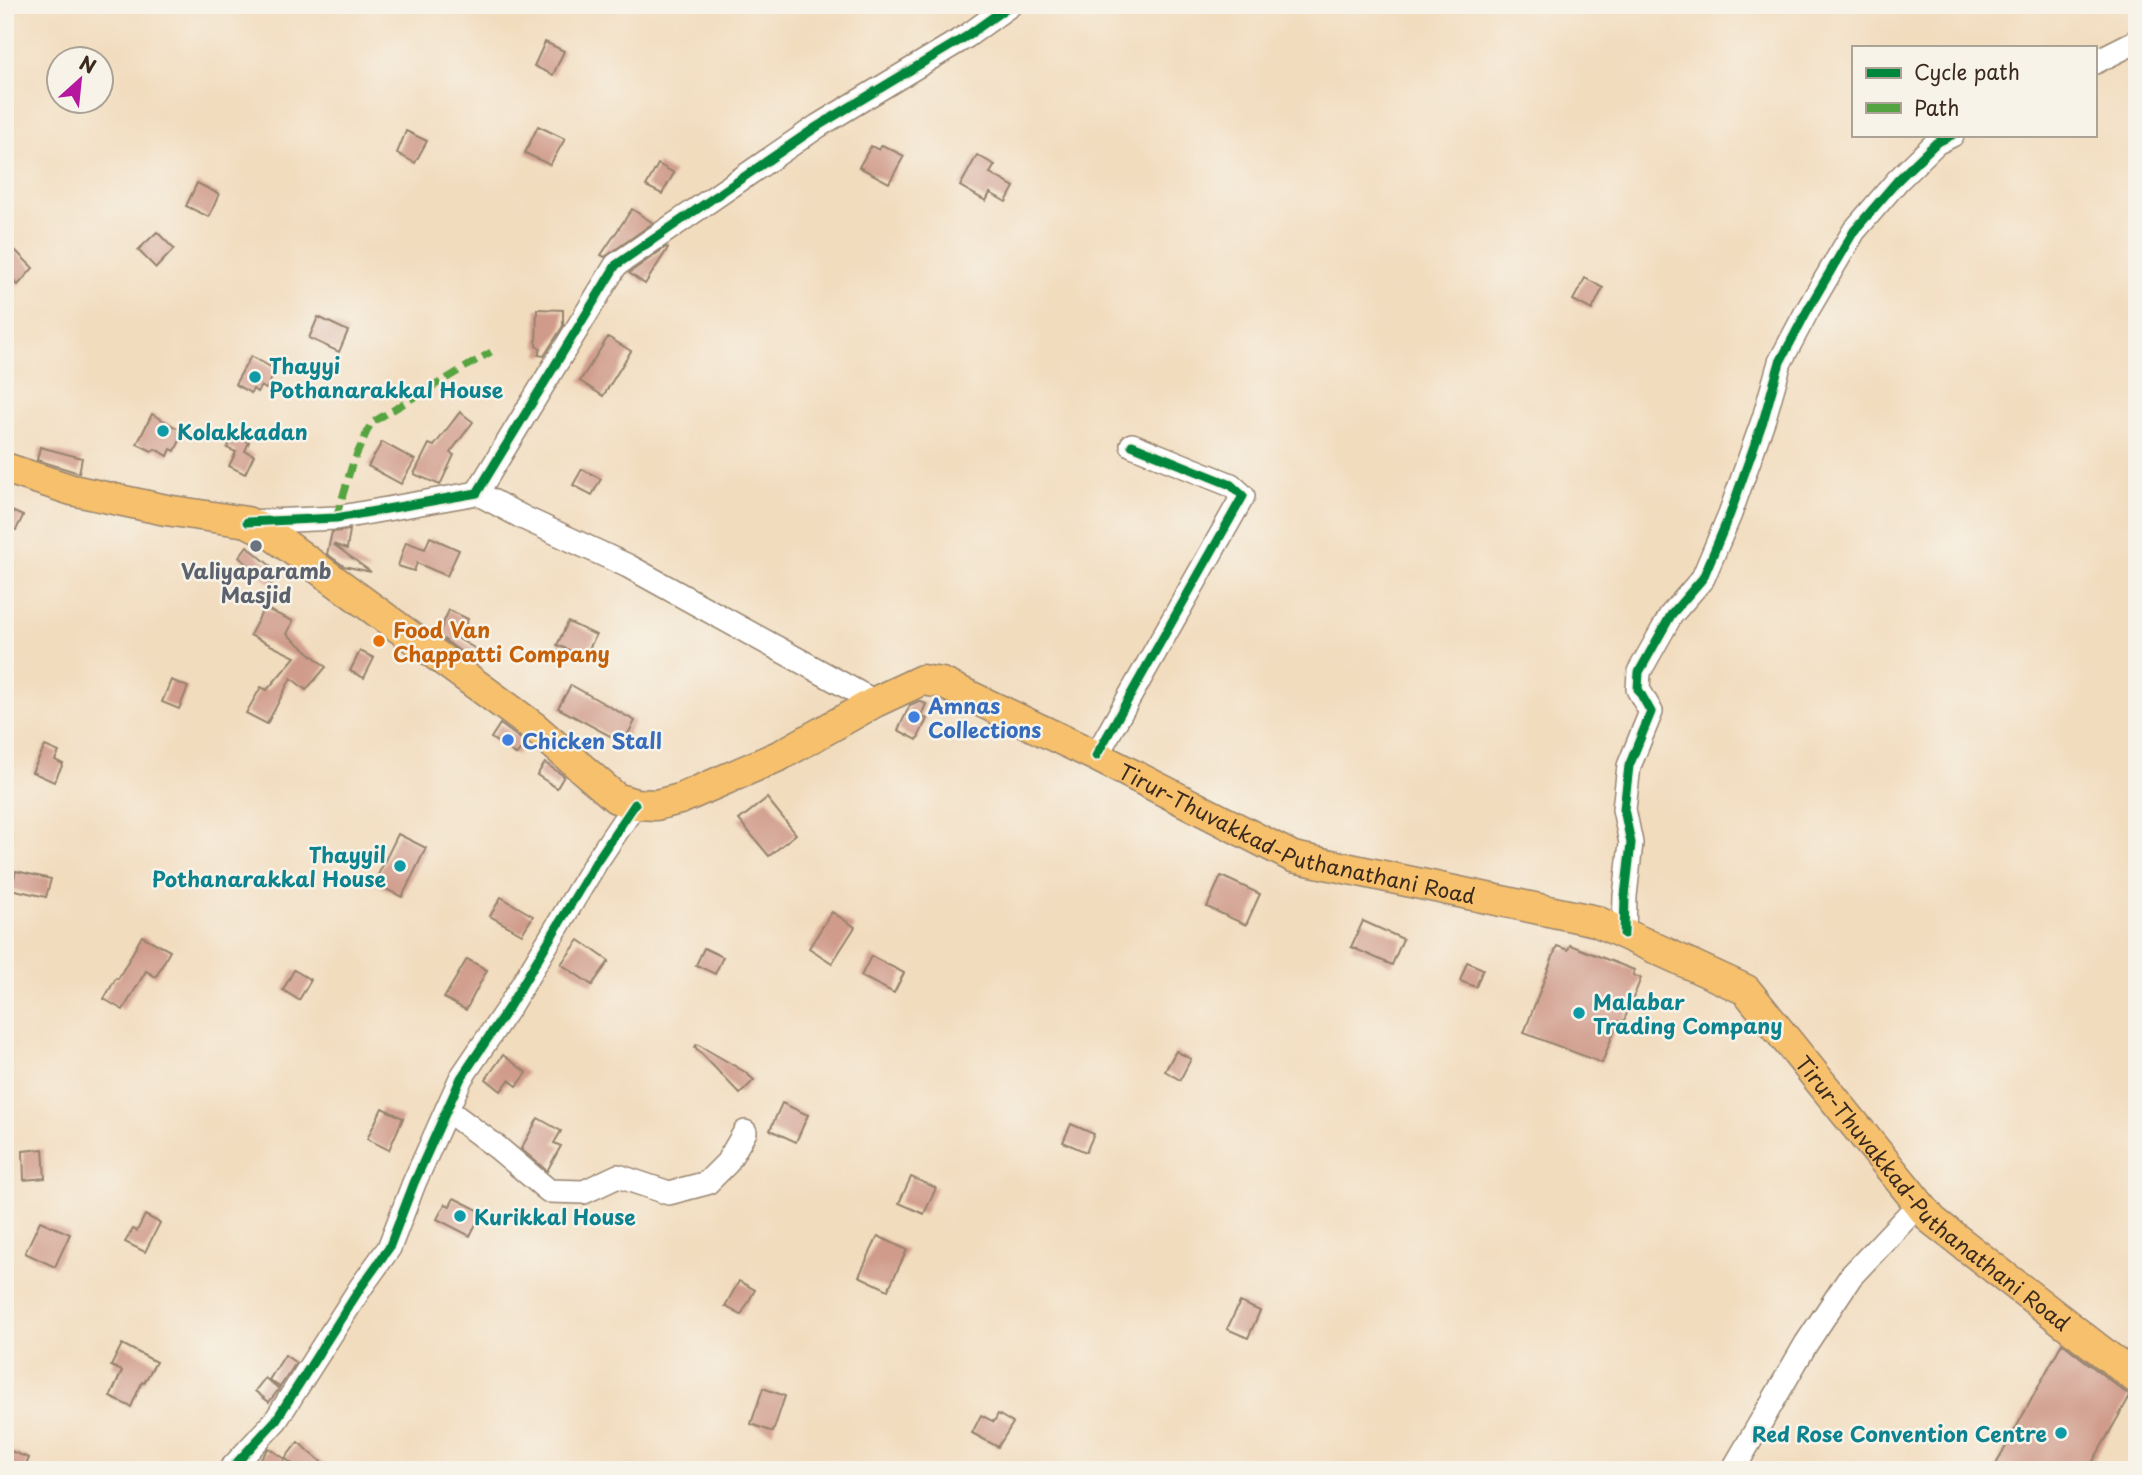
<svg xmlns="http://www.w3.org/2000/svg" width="2142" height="1475" viewBox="0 0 2142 1475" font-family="'Playpen Sans',sans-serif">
  <rect width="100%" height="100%" fill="#f7f3e8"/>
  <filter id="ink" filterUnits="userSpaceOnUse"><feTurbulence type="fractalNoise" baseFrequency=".0143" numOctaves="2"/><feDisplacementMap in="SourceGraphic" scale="14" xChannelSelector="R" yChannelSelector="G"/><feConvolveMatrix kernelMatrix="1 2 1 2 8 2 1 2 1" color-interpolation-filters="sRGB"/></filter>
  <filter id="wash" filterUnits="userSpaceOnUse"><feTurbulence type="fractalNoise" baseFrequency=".00686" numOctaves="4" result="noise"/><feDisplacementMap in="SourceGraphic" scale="28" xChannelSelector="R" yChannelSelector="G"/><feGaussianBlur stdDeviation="1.57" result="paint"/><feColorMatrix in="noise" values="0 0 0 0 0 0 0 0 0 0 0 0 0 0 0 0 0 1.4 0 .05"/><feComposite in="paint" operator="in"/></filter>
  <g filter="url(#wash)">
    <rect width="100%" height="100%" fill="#f2dcbe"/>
    <g id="blocks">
      <g fill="#d09b8b">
        <polygon points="545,42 564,51 553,75 534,66"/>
        <polygon points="538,126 565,139 550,165 525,153"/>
        <polygon points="406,131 427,141 415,163 397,153"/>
        <polygon points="882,145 904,156 889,183 859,167 871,146 879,150"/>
        <polygon points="977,155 995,165 990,173 1014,187 1006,202 990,193 986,201 960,186"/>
        <polygon points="658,164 674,173 662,194 646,186"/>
        <polygon points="197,183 219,194 209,217 186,206"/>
        <polygon points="632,209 653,223 605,257 601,255"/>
        <polygon points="157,232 174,249 156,268 138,250"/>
        <polygon points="666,247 668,248 645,284 629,273"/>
        <polygon points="15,250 33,268 18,285 5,273 5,260"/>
        <polygon points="1585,278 1603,288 1592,310 1573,300"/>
        <polygon points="537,309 563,310 563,326 544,356 538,355 541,349 536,346"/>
        <polygon points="318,317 348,331 339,352 309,338"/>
        <polygon points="608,337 631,351 603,396 580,381"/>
        <polygon points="251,356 276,370 266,389 261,386 257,392 253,389 251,393 235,384"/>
        <polygon points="460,412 473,422 450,453 454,455 440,485 414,474 429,444 434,446"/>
        <polygon points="152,414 184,432 175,451 171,449 168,456 155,449 152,451 137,444"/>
        <polygon points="234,435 249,442 245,451 254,455 245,474 229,466 236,452 227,448"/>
        <polygon points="382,442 415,460 401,484 368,466"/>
        <polygon points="40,447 82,458 79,473 37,460"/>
        <polygon points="582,469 601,479 592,495 573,485"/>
        <polygon points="5,508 23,516 16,530 5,525"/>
        <polygon points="350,530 347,549 333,544 371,572 344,566 327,554 332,532"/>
        <polygon points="430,537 459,550 447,576 417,563 414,571 398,566 406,542 425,549"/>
        <polygon points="247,546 280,574 271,584 239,557"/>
        <polygon points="264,608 293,621 287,634 326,667 306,690 291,678 267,724 246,713 261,687 267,690 295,657 250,635"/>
        <polygon points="449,610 468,619 459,639 481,652 475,662 438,635"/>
        <polygon points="568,622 596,635 585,657 557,645"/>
        <polygon points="360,651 374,658 364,678 350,671"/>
        <polygon points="171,680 188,687 179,709 162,702"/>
        <polygon points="571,685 635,721 623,743 558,708"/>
        <polygon points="919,701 926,704 921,716 927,719 917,740 898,730 910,705"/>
        <polygon points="500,724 525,742 517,755 491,738"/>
        <polygon points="45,746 59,752 55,760 63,764 54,782 32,772"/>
        <polygon points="545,763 564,776 557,788 537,775"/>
        <polygon points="767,798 796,834 769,856 739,820"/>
        <polygon points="398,834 426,848 402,897 374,883"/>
        <polygon points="16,871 51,879 46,897 11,889"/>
        <polygon points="1221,876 1260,894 1246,925 1207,907"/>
        <polygon points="501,897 533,916 522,934 490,916"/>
        <polygon points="832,912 855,927 832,963 809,948"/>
        <polygon points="1363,921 1403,939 1392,965 1351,947"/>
        <polygon points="142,936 170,951 156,977 146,971 123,1010 104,999 116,978 118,979"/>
        <polygon points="579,940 609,961 592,985 561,964"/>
        <polygon points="1570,945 1634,970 1633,975 1641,978 1623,1023 1618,1021 1602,1063 1524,1033 1557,946 1568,950"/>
        <polygon points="704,948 723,957 715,974 696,965"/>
        <polygon points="871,956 904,973 894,993 861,976"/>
        <polygon points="467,959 487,970 466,1010 444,998"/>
        <polygon points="1467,962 1483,969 1476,987 1460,981"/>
        <polygon points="294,970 311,980 299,1000 283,990"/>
        <polygon points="697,1044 745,1072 754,1080 740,1094 695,1047"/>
        <polygon points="1176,1051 1191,1059 1180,1080 1165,1071"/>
        <polygon points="503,1055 527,1073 517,1086 509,1080 501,1091 486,1079"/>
        <polygon points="782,1103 808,1115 796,1142 770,1130"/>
        <polygon points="382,1108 403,1118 389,1150 367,1139"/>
        <polygon points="538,1118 561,1131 554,1143 561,1146 547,1171 521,1149"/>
        <polygon points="1071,1124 1094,1134 1086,1152 1063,1142"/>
        <polygon points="43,1149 45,1178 24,1180 23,1151"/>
        <polygon points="911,1177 936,1188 924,1214 899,1203"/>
        <polygon points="454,1198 482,1212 470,1236 437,1219 445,1204 450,1206"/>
        <polygon points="145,1215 160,1223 145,1252 125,1242 133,1229 137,1231"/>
        <polygon points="40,1221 70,1234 55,1267 25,1253"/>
        <polygon points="878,1236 907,1250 888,1290 859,1276"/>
        <polygon points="739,1281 755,1290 741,1315 725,1306"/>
        <polygon points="1240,1302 1260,1311 1248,1338 1227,1329"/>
        <polygon points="2062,1343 2130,1396 2088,1470 1993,1470"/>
        <polygon points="122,1344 156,1362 144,1383 142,1382 131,1407 110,1397 122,1371 111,1366"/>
        <polygon points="285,1355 296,1363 280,1387 269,1380"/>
        <polygon points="265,1378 279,1389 269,1402 255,1391"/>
        <polygon points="763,1388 785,1396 773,1432 751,1424"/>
        <polygon points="998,1414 1013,1423 998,1447 972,1433 981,1415 994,1422"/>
        <polygon points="298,1442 331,1470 299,1470 285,1458"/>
        <polygon points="269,1448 285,1459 277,1470 253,1470"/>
        <polygon points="5,1449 29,1458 24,1470 5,1470"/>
      </g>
    </g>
  </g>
  <g filter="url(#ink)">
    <use href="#blocks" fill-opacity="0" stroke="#96836e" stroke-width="2"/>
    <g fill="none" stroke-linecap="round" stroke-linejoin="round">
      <g stroke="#96836e" stroke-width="26">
        <g id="minor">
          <polyline points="2095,62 2137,41"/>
          <polyline points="477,493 524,518 628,566 875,702"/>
          <polyline points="247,522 336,518 477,493 616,265 818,126 967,36 1010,5"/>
          <polyline points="1096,756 1243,496 1231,485 1132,445"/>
          <polyline points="1624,934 1625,896 1631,843 1624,809 1629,766 1651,712 1638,689 1639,672 1671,615 1703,578 1730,514 1764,418 1780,362 1807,311 1854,231 1898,180 1936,143 1952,135"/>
          <polyline points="447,1110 498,1148 549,1191 584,1192 618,1176 669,1193 707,1183 727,1163 745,1132"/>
          <polyline points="230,1470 276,1420 361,1287 389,1248 414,1183 461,1078 509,1007 596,862 635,804"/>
          <polyline points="1733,1470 1806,1344 1851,1276 1919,1204"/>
        </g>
      </g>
      <g stroke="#96836e" stroke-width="33">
        <g id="major">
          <path id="s1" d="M5,468l67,22 94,20 81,12 24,12 263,193 82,71 19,6 21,1 24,-6 101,-44 94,-53 47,-22 20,3 154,73 197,101 303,64 150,69 186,230 205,159"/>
        </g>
      </g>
      <use href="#minor" stroke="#fff" stroke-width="23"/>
      <use href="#major" stroke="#f7c06c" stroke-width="30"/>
      <polyline stroke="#54a441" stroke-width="7" stroke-dasharray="14 7" stroke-linecap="butt" points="336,518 352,465 371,423 491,352"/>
      <g stroke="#f7f3e8" stroke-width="13">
        <g id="cycleway">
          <polyline points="247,522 336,518 477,493 616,265 818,126 967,36 1010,5"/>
          <polyline points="1096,756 1243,496 1231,485 1132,445"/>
          <polyline points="1624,934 1625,896 1631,843 1624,809 1629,766 1651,712 1638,689 1639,672 1671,615 1703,578 1730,514 1764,418 1780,362 1807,311 1854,231 1898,180 1936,143 1952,135"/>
          <polyline points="230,1470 276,1420 361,1287 389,1248 414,1183 461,1078 509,1007 596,862 635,804"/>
        </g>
      </g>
      <use href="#cycleway" stroke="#00873e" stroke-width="9"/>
    </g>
  </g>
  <g fill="#0f9aa8" stroke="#f7f3e8" stroke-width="2.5">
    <circle cx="255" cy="377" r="7"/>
    <circle cx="163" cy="431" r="7"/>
    <circle cx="400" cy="866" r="7"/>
    <circle cx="1579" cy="1013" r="7"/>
    <circle cx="460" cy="1216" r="7"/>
    <circle cx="2061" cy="1433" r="7"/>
  </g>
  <circle fill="#6b7280" stroke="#f7f3e8" stroke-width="2.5" cx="256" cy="546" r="7"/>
  <circle fill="#e8710a" stroke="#f7f3e8" stroke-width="2.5" cx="379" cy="641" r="7"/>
  <g fill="#3f7fe0" stroke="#f7f3e8" stroke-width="2.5">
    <circle cx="914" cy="717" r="7"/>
    <circle cx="508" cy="740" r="7"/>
  </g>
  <g text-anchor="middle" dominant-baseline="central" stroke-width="5" stroke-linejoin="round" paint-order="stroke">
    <g font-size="21" font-weight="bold" fill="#0d838f" stroke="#f7f3e8" text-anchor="start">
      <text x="269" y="365">Thayyi<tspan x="269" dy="24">Pothanarakkal House</tspan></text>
      <text x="177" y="431">Kolakkadan</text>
      <text x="386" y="854" text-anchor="end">Thayyil<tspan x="386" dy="24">Pothanarakkal House</tspan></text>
      <text x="1593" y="1001">Malabar<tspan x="1593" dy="24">Trading Company</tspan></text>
      <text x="474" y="1216">Kurikkal House</text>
      <text x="2047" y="1433" text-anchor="end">Red Rose Convention Centre</text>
    </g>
    <g font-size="21" font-weight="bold" fill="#5b616d" stroke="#f7f3e8">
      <text x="256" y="570">Valiyaparamb<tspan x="256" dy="24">Masjid</tspan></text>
    </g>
    <g font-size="21" font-weight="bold" fill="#c56008" stroke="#f7f3e8" text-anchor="start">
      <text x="393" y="629">Food Van<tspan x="393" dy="24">Chappatti Company</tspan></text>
    </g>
    <g font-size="21" font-weight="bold" fill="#366cbe" stroke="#f7f3e8" text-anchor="start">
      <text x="928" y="705">Amnas<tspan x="928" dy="24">Collections</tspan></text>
      <text x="522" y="740">Chicken Stall</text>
    </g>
    <g font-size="21" fill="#3b2a1e" stroke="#f7f3e8">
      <text stroke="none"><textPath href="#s1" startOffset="1454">Tirur-Thuvakkad-Puthanathani Road</textPath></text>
      <text stroke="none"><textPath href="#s1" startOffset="2210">Tirur-Thuvakkad-Puthanathani Road</textPath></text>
    </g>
  </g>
  <rect width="2142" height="1475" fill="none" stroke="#f7f3e8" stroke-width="28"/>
  <rect x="1852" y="46" width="245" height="91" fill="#f7f3e8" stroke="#aca397" stroke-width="2"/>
  <rect x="1866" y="68" width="35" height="10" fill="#00873e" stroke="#aca397" stroke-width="2"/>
  <text x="1914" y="80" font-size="21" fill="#3b2a1e">Cycle path</text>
  <rect x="1866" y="103" width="35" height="10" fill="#54a441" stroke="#aca397" stroke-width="2"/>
  <text x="1914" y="116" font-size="21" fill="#3b2a1e">Path</text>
  <g transform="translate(80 80) rotate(27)"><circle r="33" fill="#f7f3e8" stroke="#aca397" stroke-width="2"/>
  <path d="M0-5L12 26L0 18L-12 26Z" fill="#b5179e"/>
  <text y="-10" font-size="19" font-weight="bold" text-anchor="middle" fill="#3b2a1e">N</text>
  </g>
</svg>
